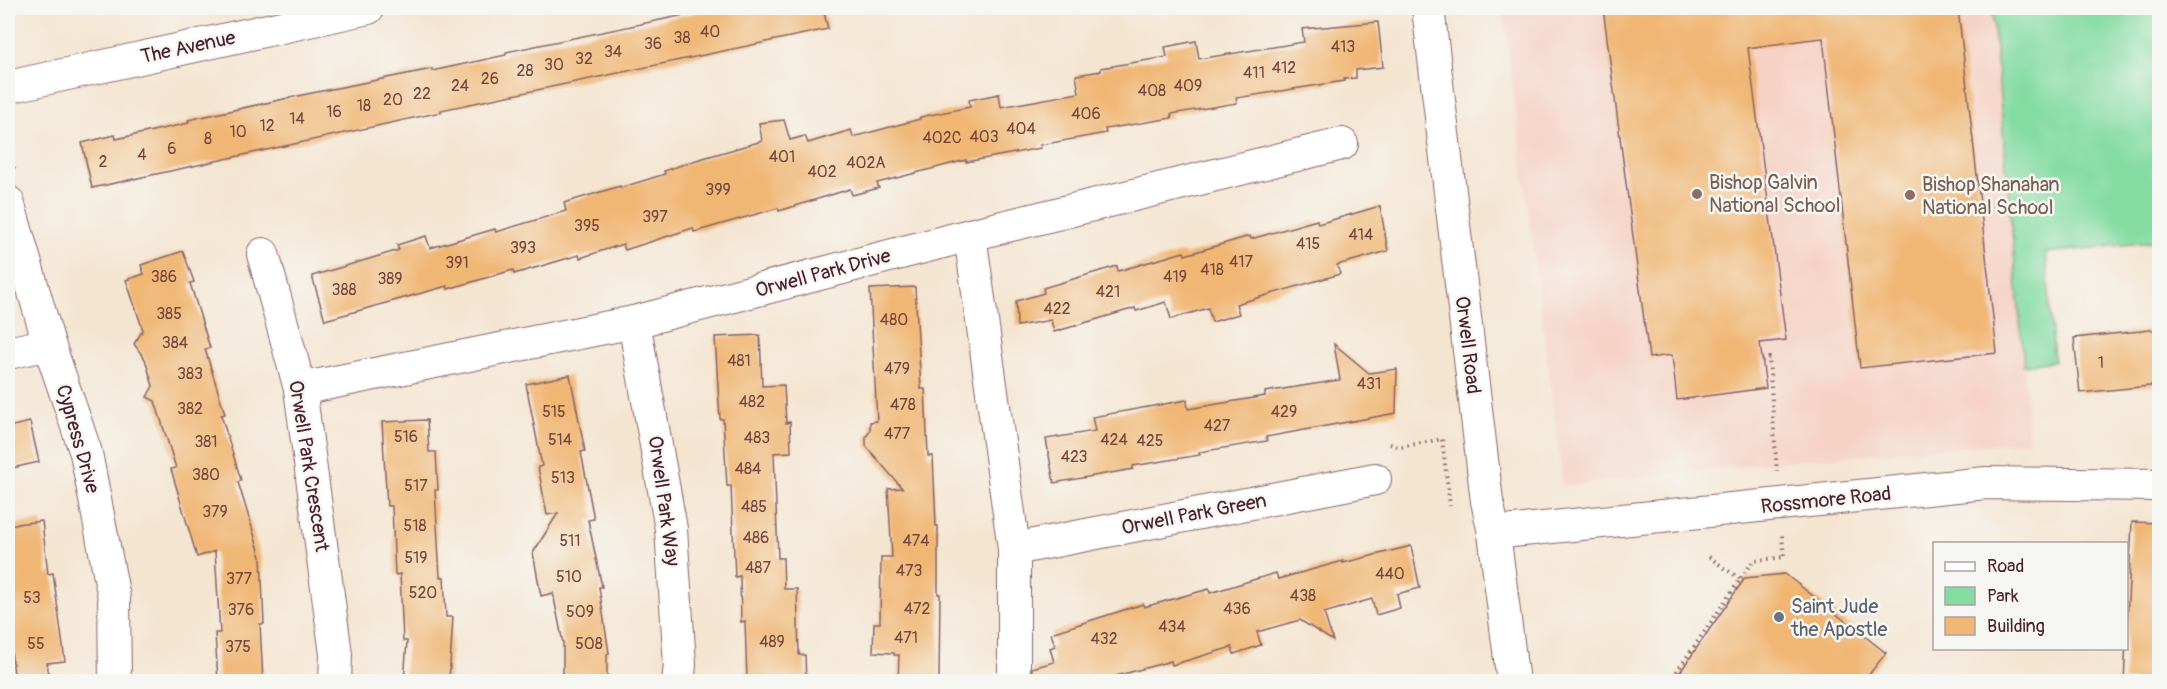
<svg xmlns="http://www.w3.org/2000/svg" width="2167" height="689" viewBox="0 0 2167 689" font-family="Pangolin,sans-serif">
  <rect width="100%" height="100%" fill="#f6f6f2"/>
  <filter id="ink" filterUnits="userSpaceOnUse"><feTurbulence type="fractalNoise" baseFrequency=".0167" numOctaves="2"/><feDisplacementMap in="SourceGraphic" scale="12" xChannelSelector="R" yChannelSelector="G"/><feConvolveMatrix kernelMatrix="1 2 1 2 8 2 1 2 1" color-interpolation-filters="sRGB"/></filter>
  <filter id="wash" filterUnits="userSpaceOnUse"><feTurbulence type="fractalNoise" baseFrequency=".008" numOctaves="4" result="noise"/><feDisplacementMap in="SourceGraphic" scale="24" xChannelSelector="R" yChannelSelector="G"/><feGaussianBlur stdDeviation="1.35" result="paint"/><feColorMatrix in="noise" values="0 0 0 0 0 0 0 0 0 0 0 0 0 0 0 0 0 1.4 0 .05"/><feComposite in="paint" operator="in"/></filter>
  <g filter="url(#wash)">
    <rect width="100%" height="100%" fill="#f4e5d1"/>
    <polygon fill="#f6d2c4" points="1503,8 2159,8 2159,241 2046,253 2054,361 2024,365 2029,441 1786,461 1563,486"/>
    <polygon fill="#84dca1" stroke="#677e66" stroke-width="1.5" points="1992,8 2159,8 2159,241 2046,253 2054,361 2024,365"/>
    <g id="blocks">
      <g fill="#f0b673">
        <polygon points="718,8 823,8 828,29 441,110 441,112 92,188 82,143 115,135 116,139 189,123 188,120 307,94 432,69 432,71 506,55 506,52"/>
        <polygon points="1603,8 1958,8 1997,353 1860,368 1823,38 1805,40 1748,48 1786,340 1760,343 1766,388 1677,400 1672,355 1649,358"/>
        <polygon points="1378,22 1383,67 1356,70 1356,78 1344,79 1344,81 1236,98 1237,103 1171,114 1172,118 1105,129 1106,133 1040,145 1041,148 966,162 966,160 877,183 879,188 852,195 850,189 779,211 778,208 694,232 693,228 625,250 623,244 580,258 579,255 514,274 513,270 448,289 447,286 325,320 312,276 399,250 397,245 426,236 430,248 495,229 496,232 566,211 564,203 620,186 620,188 665,174 664,171 693,161 762,141 759,123 784,120 790,140 805,136 808,143 851,130 853,137 920,119 920,117 970,107 969,100 999,94 1001,107 1079,93 1076,75 1101,71 1101,68 1167,57 1165,47 1196,41 1199,59 1304,42 1302,29"/>
        <polygon points="1380,206 1388,251 1337,265 1340,274 1236,304 1239,314 1212,322 1208,308 1171,319 1166,302 1136,311 1135,308 1054,332 1051,320 1017,326 1016,301 1044,293 1043,288 1117,266 1118,271 1184,252 1185,255 1250,236 1251,239 1317,220 1318,224"/>
        <polygon points="183,251 194,282 190,283 210,348 205,349 225,414 221,415 241,480 238,482 261,557 264,624 260,624 263,681 218,681 215,633 220,633 215,551 197,557 171,469 176,468 155,401 147,397 153,386 145,359 134,344 143,330 126,280 144,274 141,265"/>
        <polygon points="915,287 921,389 925,389 928,456 933,456 936,526 938,526 938,594 940,594 939,681 898,681 899,655 894,655 894,653 873,652 874,623 880,623 881,557 892,557 888,489 902,488 866,446 866,437 870,431 870,422 877,421 870,289"/>
        <polygon points="2160,329 2160,385 2080,393 2074,338"/>
        <polygon points="760,335 762,386 784,385 786,423 790,422 791,452 774,453 778,558 783,558 784,589 797,589 799,655 805,655 806,681 747,681 745,621 741,622 740,576 735,577 731,486 727,486 723,419 720,419 715,337"/>
        <polygon points="1334,344 1369,373 1397,369 1396,413 1266,437 1267,441 1199,452 1200,455 1133,466 1133,469 1054,483 1046,439 1095,431 1092,417 1187,400 1188,409 1265,396 1265,392 1340,380"/>
        <polygon points="570,375 585,451 581,452 594,519 588,520 602,587 599,587 609,653 607,654 607,681 563,681 563,643 553,593 541,596 533,553 558,513 547,515 538,467 542,466 526,384"/>
        <polygon points="427,420 429,452 436,452 438,490 435,490 440,577 444,577 446,617 453,617 449,681 404,681 407,641 403,641 400,574 395,575 392,506 387,506 382,422"/>
        <polygon points="30,422 39,462 8,469 8,427"/>
        <polygon points="42,521 48,574 53,573 65,661 47,663 50,681 15,681 8,627 8,525"/>
        <polygon points="2132,522 2160,523 2160,681 2124,681"/>
        <polygon points="1411,546 1420,588 1397,594 1400,608 1376,615 1372,599 1324,613 1333,641 1300,620 1257,632 1261,645 1234,654 1232,647 1172,665 1171,661 1098,681 1032,681 1032,668 1054,662 1050,648 1055,646 1051,633 1143,604 1144,607 1209,589 1210,593 1276,573 1278,579 1343,561 1343,563"/>
        <polygon points="1785,574 1886,653 1864,681 1674,681 1745,578"/>
      </g>
    </g>
  </g>
  <g filter="url(#ink)">
    <use href="#blocks" fill-opacity="0" stroke="#866465" stroke-width="1.5"/>
    <g fill="none" stroke-linecap="round" stroke-linejoin="round">
      <g stroke="#866465" stroke-width="34">
        <g id="minor">
          <polyline points="1428,8 1487,501 1494,533 1513,682"/>
          <polyline points="8,87 368,8"/>
          <polyline points="8,202 49,344 86,453 114,598 115,682"/>
          <polyline points="970,235 1014,549 1014,682"/>
          <polyline points="263,254 300,389 336,654 335,682"/>
          <polyline points="634,322 671,529 680,665 678,682"/>
          <polyline points="8,353 49,344"/>
          <polyline points="300,389 634,322 970,235 1342,144"/>
          <polyline points="1494,533 1986,483 2160,485"/>
          <polyline points="1014,549 1375,479"/>
        </g>
      </g>
      <g stroke="#866465" stroke-width="4" stroke-dasharray="1.5 4.5" stroke-linecap="butt">
        <polyline points="8,150 15,172"/>
        <polyline points="1762,360 1769,358 1777,473"/>
        <polyline points="1390,444 1400,447 1442,439 1450,506"/>
        <polyline points="1709,557 1743,581"/>
        <polyline points="1672,682 1671,680 1753,561 1784,557 1782,535"/>
      </g>
      <use href="#minor" stroke="#fff" stroke-width="32"/>
    </g>
  </g>
  <g fill="#8d6e63" stroke="#f6f6f2" stroke-width="2">
    <circle cx="1697" cy="194" r="6"/>
    <circle cx="1910" cy="195" r="6"/>
  </g>
  <circle fill="#6b7280" stroke="#f6f6f2" stroke-width="2" cx="1779" cy="617" r="6"/>
  <g text-anchor="middle" dominant-baseline="central" stroke-width="5" stroke-linejoin="round" paint-order="stroke">
    <g font-size="16" fill="#74453d">
      <text x="710" y="32">40</text>
      <text x="682" y="38">38</text>
      <text x="653" y="44">36</text>
      <text x="1343" y="47">413</text>
      <text x="613" y="52">34</text>
      <text x="584" y="59">32</text>
      <text x="554" y="65">30</text>
      <text x="1284" y="68">412</text>
      <text x="525" y="71">28</text>
      <text x="1254" y="73">411</text>
      <text x="490" y="79">26</text>
      <text x="460" y="86">24</text>
      <text x="1188" y="86">409</text>
      <text x="1152" y="91">408</text>
      <text x="422" y="94">22</text>
      <text x="393" y="100">20</text>
      <text x="364" y="106">18</text>
      <text x="334" y="112">16</text>
      <text x="1086" y="114">406</text>
      <text x="297" y="119">14</text>
      <text x="267" y="126">12</text>
      <text x="1021" y="129">404</text>
      <text x="238" y="132">10</text>
      <text x="984" y="137">403</text>
      <text x="942" y="138">402C</text>
      <text x="208" y="139">8</text>
      <text x="172" y="149">6</text>
      <text x="142" y="155">4</text>
      <text x="782" y="157">401</text>
      <text x="103" y="162">2</text>
      <text x="866" y="163">402A</text>
      <text x="822" y="172">402</text>
      <text x="718" y="190">399</text>
      <text x="655" y="217">397</text>
      <text x="587" y="226">395</text>
      <text x="1361" y="235">414</text>
      <text x="1308" y="244">415</text>
      <text x="523" y="248">393</text>
      <text x="1241" y="262">417</text>
      <text x="457" y="263">391</text>
      <text x="1212" y="270">418</text>
      <text x="164" y="277">386</text>
      <text x="1175" y="277">419</text>
      <text x="390" y="279">389</text>
      <text x="344" y="290">388</text>
      <text x="1108" y="292">421</text>
      <text x="1057" y="309">422</text>
      <text x="169" y="314">385</text>
      <text x="894" y="320">480</text>
      <text x="175" y="343">384</text>
      <text x="739" y="361">481</text>
      <text x="2101" y="363">1</text>
      <text x="897" y="369">479</text>
      <text x="190" y="374">383</text>
      <text x="1369" y="384">431</text>
      <text x="752" y="402">482</text>
      <text x="903" y="405">478</text>
      <text x="190" y="409">382</text>
      <text x="554" y="412">515</text>
      <text x="1284" y="412">429</text>
      <text x="1217" y="426">427</text>
      <text x="897" y="434">477</text>
      <text x="406" y="437">516</text>
      <text x="757" y="438">483</text>
      <text x="560" y="440">514</text>
      <text x="1114" y="440">424</text>
      <text x="1150" y="441">425</text>
      <text x="206" y="442">381</text>
      <text x="1074" y="457">423</text>
      <text x="748" y="469">484</text>
      <text x="206" y="475">380</text>
      <text x="563" y="478">513</text>
      <text x="416" y="486">517</text>
      <text x="754" y="507">485</text>
      <text x="215" y="512">379</text>
      <text x="415" y="526">518</text>
      <text x="756" y="538">486</text>
      <text x="570" y="541">511</text>
      <text x="916" y="541">474</text>
      <text x="416" y="558">519</text>
      <text x="758" y="568">487</text>
      <text x="909" y="571">473</text>
      <text x="1390" y="574">440</text>
      <text x="569" y="577">510</text>
      <text x="239" y="579">377</text>
      <text x="423" y="593">520</text>
      <text x="1303" y="596">438</text>
      <text x="32" y="598">53</text>
      <text x="917" y="609">472</text>
      <text x="1237" y="609">436</text>
      <text x="241" y="610">376</text>
      <text x="580" y="612">509</text>
      <text x="1172" y="627">434</text>
      <text x="906" y="638">471</text>
      <text x="1104" y="639">432</text>
      <text x="772" y="642">489</text>
      <text x="36" y="644">55</text>
      <text x="589" y="644">508</text>
      <text x="238" y="647">375</text>
    </g>
    <g font-size="20" fill="#4a1f2b" stroke="#f6f6f2">
      <text transform="translate(188 47) rotate(-12)">The Avenue</text>
      <text transform="translate(823 273) rotate(-15)">Orwell Park Drive</text>
      <text transform="translate(1468 345) rotate(83)">Orwell Road</text>
      <text transform="translate(78 439) rotate(74)">Cypress Drive</text>
      <text transform="translate(309 466) rotate(81)">Orwell Park Crescent</text>
      <text transform="translate(1826 500) rotate(-6)">Rossmore Road</text>
      <text transform="translate(664 501) rotate(82)">Orwell Park Way</text>
      <text transform="translate(1194 514) rotate(-11)">Orwell Park Green</text>
    </g>
    <g font-size="20" fill="#785e54" stroke="#f6f6f2" text-anchor="start">
      <text x="1709" y="182">Bishop Galvin<tspan x="1709" dy="23">National School</tspan></text>
      <text x="1922" y="184">Bishop Shanahan<tspan x="1922" dy="23">National School</tspan></text>
    </g>
    <g font-size="20" fill="#5b616d" stroke="#f6f6f2" text-anchor="start">
      <text x="1791" y="606">Saint Jude<tspan x="1791" dy="23">the Apostle</tspan></text>
    </g>
  </g>
  <rect width="2167" height="689" fill="none" stroke="#f6f6f2" stroke-width="30"/>
  <rect x="1933" y="542" width="195" height="108" fill="#f6f6f2" stroke="#b1a0a2" stroke-width="1.5"/>
  <rect x="1945" y="562" width="30" height="9" fill="#ffffff" stroke="#b1a0a2" stroke-width="1.5"/>
  <text x="1987" y="572" font-size="18" fill="#4a1f2b">Road</text>
  <rect x="1945" y="587" width="30" height="18" fill="#84dca1" stroke="#b1a0a2" stroke-width="1.5"/>
  <text x="1987" y="602" font-size="18" fill="#4a1f2b">Park</text>
  <rect x="1945" y="617" width="30" height="18" fill="#f0b673" stroke="#b1a0a2" stroke-width="1.5"/>
  <text x="1987" y="632" font-size="18" fill="#4a1f2b">Building</text>
</svg>
